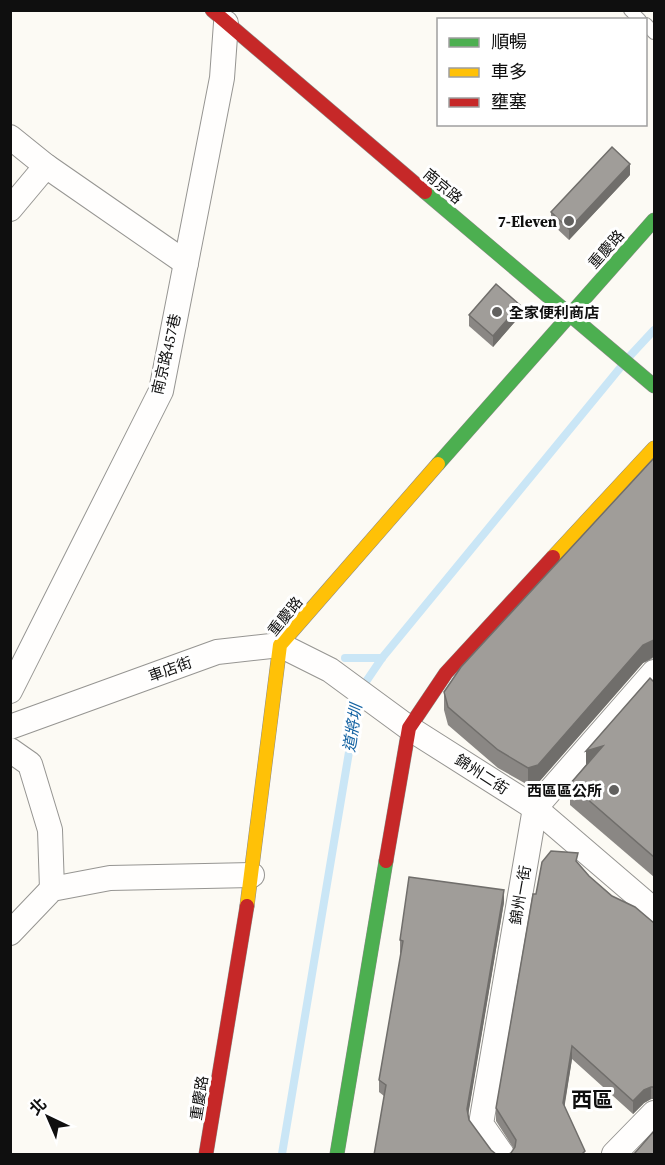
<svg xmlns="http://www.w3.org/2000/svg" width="665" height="1165" viewBox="0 0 665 1165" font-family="'Source Serif 4','Noto Sans TC',serif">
  <rect width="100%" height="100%" fill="#fcfaf4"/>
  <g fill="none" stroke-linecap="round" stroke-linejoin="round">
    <g stroke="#cae6f6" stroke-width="8">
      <polyline points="628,358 654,330"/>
      <polyline points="345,658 382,658"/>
      <polyline points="282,1154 359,692 382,658 620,368"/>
    </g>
    <g stroke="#969592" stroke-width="14">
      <g id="lane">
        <polyline points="630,10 640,20"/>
        <polyline points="646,24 654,33"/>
      </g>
    </g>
    <g stroke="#969592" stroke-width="26">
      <g id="street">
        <polyline points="10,137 46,166 186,263"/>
        <polyline points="10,209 46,166"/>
        <polyline points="10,691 161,391 222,78 226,23"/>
        <polyline points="10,727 217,652 280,645 330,670 409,728 535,808 654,910"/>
        <polyline points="10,750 30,764 50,830 52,889"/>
        <polyline points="10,933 52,889 110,878 252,875"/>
        <polyline points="502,1154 481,1124 535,808 654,672"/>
        <polyline points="614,1154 654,1113"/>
      </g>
    </g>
    <g stroke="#8c8b89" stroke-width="15">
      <g id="fast">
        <polyline points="425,192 654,386"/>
        <polyline points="438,464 654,220"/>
        <polyline points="337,1154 386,861"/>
      </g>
    </g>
    <g stroke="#8c8b89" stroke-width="15">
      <g id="slow">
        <polyline points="553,557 654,448"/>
        <polyline points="247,906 280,645 438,464"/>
      </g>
    </g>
    <g stroke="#8c8b89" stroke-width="15">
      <g id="jam">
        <polyline points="212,10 425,192"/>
        <polyline points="386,861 409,728 446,673 553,557"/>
        <polyline points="206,1154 247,906"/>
      </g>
    </g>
    <use href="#lane" stroke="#fffefd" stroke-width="12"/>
    <use href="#street" stroke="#fffefd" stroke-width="24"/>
    <use href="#fast" stroke="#4caf50" stroke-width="14"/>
    <use href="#slow" stroke="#ffc107" stroke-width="14"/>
    <use href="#jam" stroke="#c62828" stroke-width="14"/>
  </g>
  <g fill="#8a8784">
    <polygon points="630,175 569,240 551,223 551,212"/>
    <polygon points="469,315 520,316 493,347 469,326"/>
    <polygon points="654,658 643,663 538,783 528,785 498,768 448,725 444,710 444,692"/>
    <polygon points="654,682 654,877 570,805 570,784"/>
    <polygon points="578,864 589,876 612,896 654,923 654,1099 651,1099 644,1103 633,1114 572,1059 564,1107 585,1155 511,1153 514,1149 496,1121 496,1108 536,894"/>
    <polygon points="504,902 468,1114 384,1096 379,1092 379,1080 401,953 400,953 400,940"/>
  </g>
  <g fill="#706e6b">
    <polygon points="630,164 630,175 569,240 569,229"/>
    <polygon points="520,305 520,316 493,347 493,336"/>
    <polygon points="654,640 654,657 643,663 538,783 528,785 528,768 643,645"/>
    <polygon points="603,746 586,771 586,751"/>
    <polygon points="504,890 504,902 467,1122 467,1109"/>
    <polygon points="572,1046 572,1059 563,1116 563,1103"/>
    <polygon points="651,1087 651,1099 644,1103 633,1114 633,1101 644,1090"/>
  </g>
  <g fill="#a09d99" stroke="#706e6b" stroke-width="1.5">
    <polygon points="612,147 630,164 569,229 551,212"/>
    <polygon points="496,284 520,305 493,336 469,315"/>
    <polygon points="654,458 654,640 643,645 538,765 528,768 498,750 448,707 444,692 461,667"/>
    <polygon points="650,678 654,682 654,857 570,784 603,746 586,751"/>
    <polygon points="551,851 578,853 576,861 589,876 612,896 635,907 654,923 654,1087 651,1087 644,1090 633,1101 572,1046 563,1103 585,1151 581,1155 506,1155 511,1153 515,1147 516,1140 496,1108 533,894 536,894 542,862"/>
    <polygon points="409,877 504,890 467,1109 469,1120 491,1150 497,1155 374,1155 386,1085 379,1080 403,941 400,940"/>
    <polygon points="654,1131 654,1155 633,1155 641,1146"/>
  </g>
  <g fill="#62615f" stroke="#fff" stroke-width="2">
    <circle cx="569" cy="221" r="6"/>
    <circle cx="497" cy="312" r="6"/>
    <circle cx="614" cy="790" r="6"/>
  </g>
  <g text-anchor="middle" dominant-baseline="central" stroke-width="6" stroke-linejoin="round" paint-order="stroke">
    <g font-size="15" fill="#0f0f0f" stroke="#fff">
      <text transform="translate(443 186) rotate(40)">南京路</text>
      <text transform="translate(606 249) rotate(-48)">重慶路</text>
      <text transform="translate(166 354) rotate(-77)">南京路457巷</text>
      <text transform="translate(285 616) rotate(-51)">重慶路</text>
      <text transform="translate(170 669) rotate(-20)">車店街</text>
      <text transform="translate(482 774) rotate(33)">錦州二街</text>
      <text transform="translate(520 895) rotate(-80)">錦州一街</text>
      <text transform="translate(199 1098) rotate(-81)">重慶路</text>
    </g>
    <g font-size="15" font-weight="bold" fill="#0f0f0f" stroke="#fff" text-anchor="end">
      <text x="557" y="221">7-Eleven</text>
      <text x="509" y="312" text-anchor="start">全家便利商店</text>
      <text x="602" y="790">西區區公所</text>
    </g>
    <g font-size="16" font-style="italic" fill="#1664a3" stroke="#fff">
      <text transform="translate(352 728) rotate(-81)">道將圳</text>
    </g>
    <g font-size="21" font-weight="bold" fill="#0f0f0f" stroke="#fff">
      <text x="592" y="1099">西區</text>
    </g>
  </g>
  <rect width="665" height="1165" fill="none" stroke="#0f0f0f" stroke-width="24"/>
  <rect x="437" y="18" width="210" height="108" fill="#ffffff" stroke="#9f9f9f" stroke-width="1.5"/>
  <rect x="449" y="38" width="30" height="9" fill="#4caf50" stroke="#9f9f9f" stroke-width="1.5"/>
  <text x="491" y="48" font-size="18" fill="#0f0f0f">順暢</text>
  <rect x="449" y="68" width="30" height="9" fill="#ffc107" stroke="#9f9f9f" stroke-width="1.5"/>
  <text x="491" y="78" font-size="18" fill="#0f0f0f">車多</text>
  <rect x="449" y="98" width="30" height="9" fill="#c62828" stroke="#9f9f9f" stroke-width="1.5"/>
  <text x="491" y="108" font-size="18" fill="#0f0f0f">壅塞</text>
  <g transform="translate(48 1117) rotate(316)" stroke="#ffffff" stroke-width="4.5" paint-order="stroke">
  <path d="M0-4.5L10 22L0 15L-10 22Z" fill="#0f0f0f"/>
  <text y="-9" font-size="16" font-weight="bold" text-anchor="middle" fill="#0f0f0f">北</text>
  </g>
</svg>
